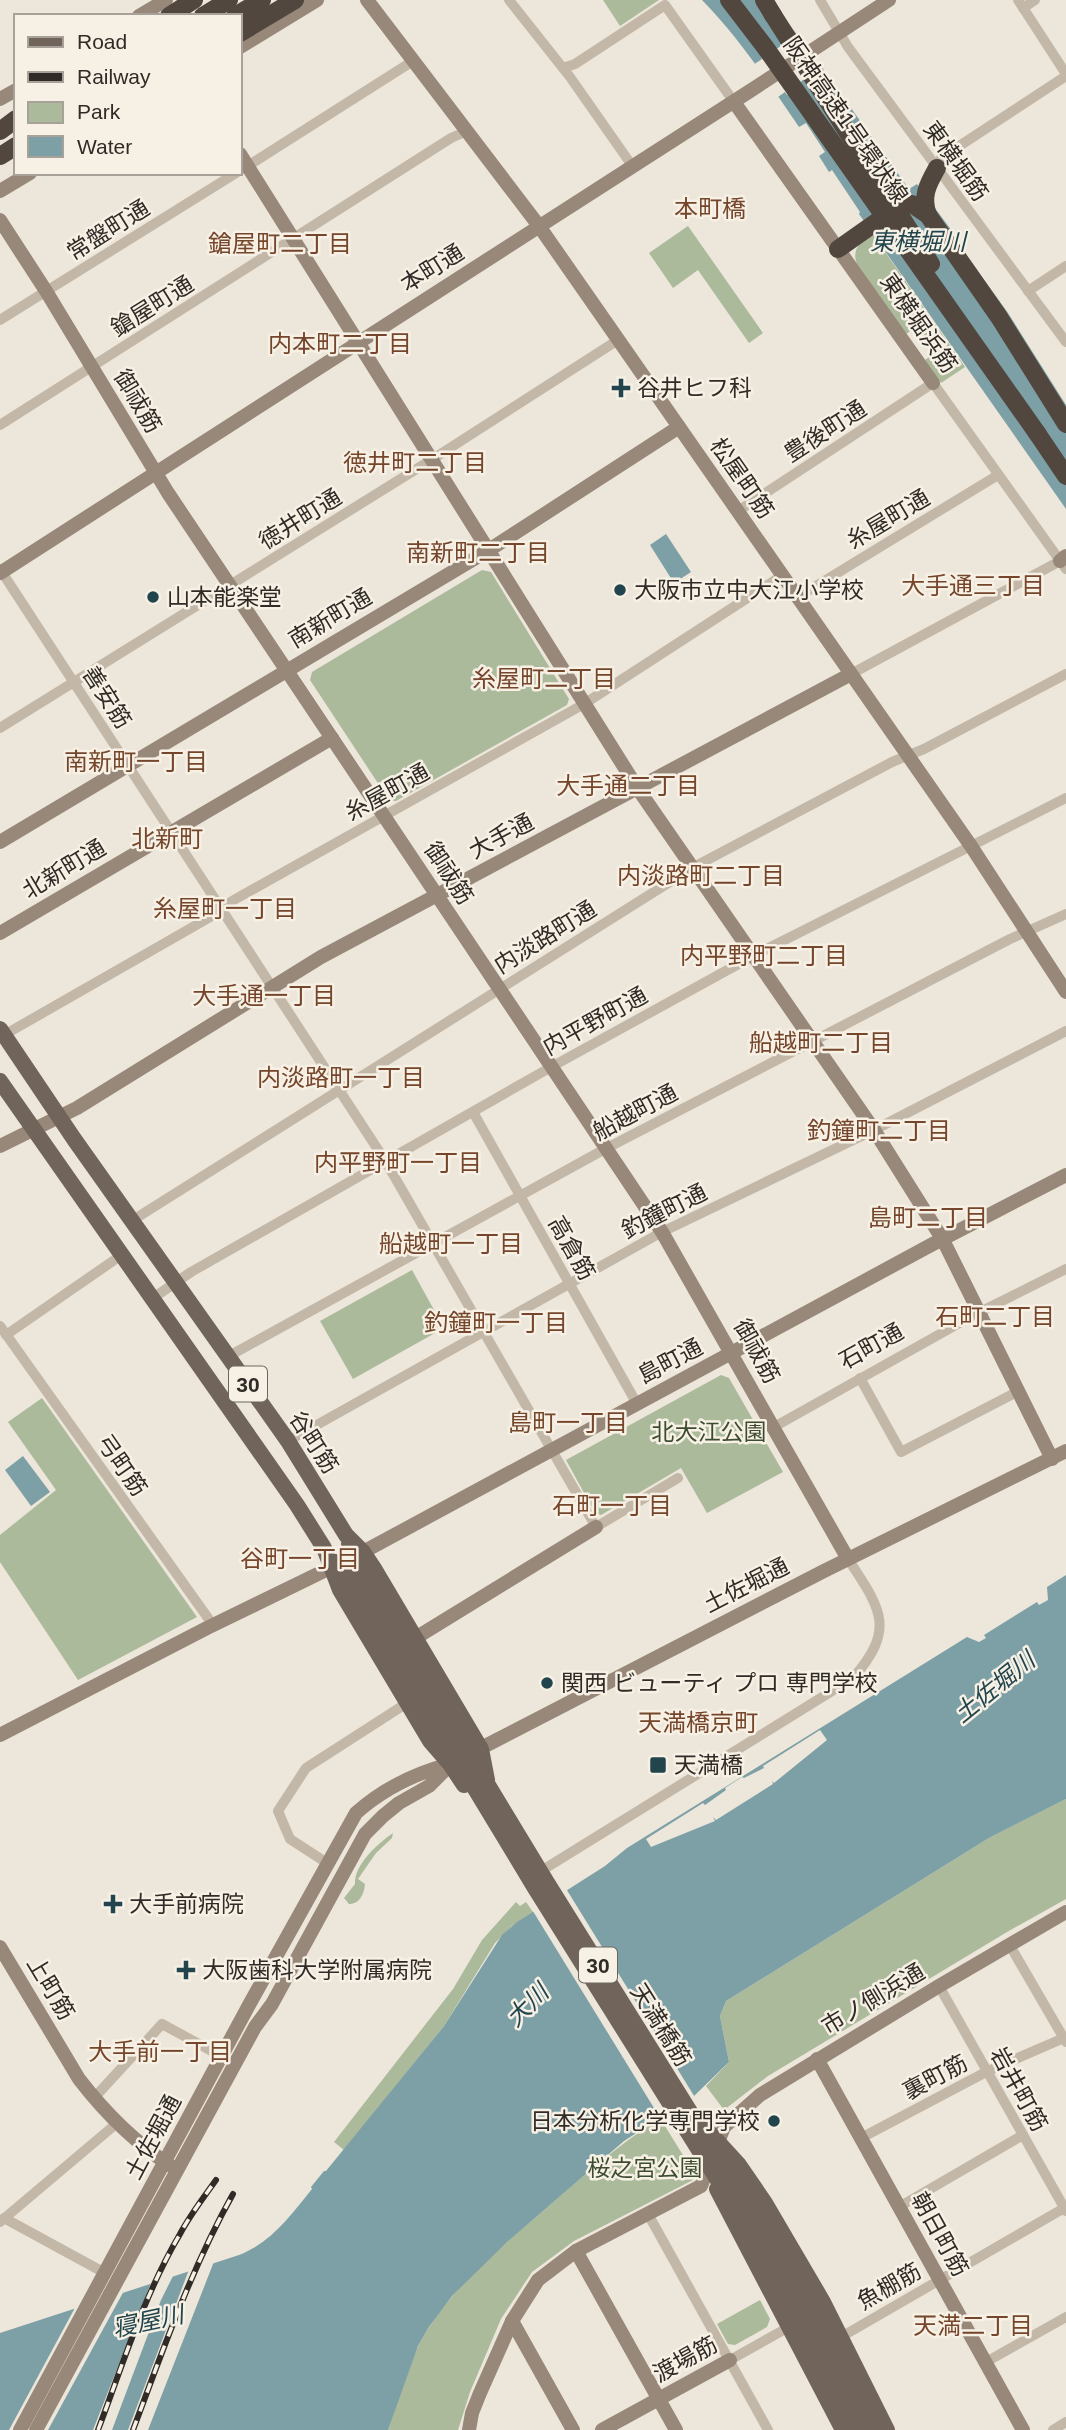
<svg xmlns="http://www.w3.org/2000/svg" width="1066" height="2430" viewBox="0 0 1066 2430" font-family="Arial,'Noto Sans JP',sans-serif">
  <rect width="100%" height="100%" fill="#ede6da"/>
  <g fill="#acba9c">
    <polygon points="603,0 659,0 620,26"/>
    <polygon points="688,226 763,333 749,343 698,270 673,288 649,253"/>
    <path d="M872,233l93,134 -24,16 -16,-23 8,-6 -18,-26 -9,6 -49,-70c-6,-15 4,-22 15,-31z"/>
    <polygon points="482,570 491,572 569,699 567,705 396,801 389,800 310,680 312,672"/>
    <polygon points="412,1270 444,1328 353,1379 320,1321"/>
    <polygon points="721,1375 729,1378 783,1472 707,1513 681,1468 601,1515 595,1513 566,1460"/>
    <polygon points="42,1398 197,1617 78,1680 0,1562 0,1535 56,1490 8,1422"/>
    <polygon points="1066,1799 1066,1899 1007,1932 768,2076 724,2110 706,2086 729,2062 720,2016 726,2001 989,1838"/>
    <path d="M393,1833l-1,5 -16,15 -18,26 7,5c-1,10 -5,20 -16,20l-5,-6 11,-14c-1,-19 22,-40 38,-51z"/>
    <polygon points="516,1902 520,1906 526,1902 533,1912 512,1926 495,1943 444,2026 344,2150 334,2142 453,1989 482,1940"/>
    <path d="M660,2118l34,55 -1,7 -119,61 -42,31 -31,47 -31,73 -12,38h-70c12,-36 21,-73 42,-104 29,-45 73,-81 113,-115 38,-33 75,-66 117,-93z"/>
    <polygon points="760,2300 770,2319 767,2327 735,2345 728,2344 717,2324"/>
  </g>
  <g fill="#7da0a6">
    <path d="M702,0h68l43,55 96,134 8,-5 35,47v4l56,78 58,92v104l-207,-295 1,-2 -28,-42 -3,2 -10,-16 6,-4 -19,-29 -7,4c-30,-44 -59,-88 -97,-127z"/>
    <polygon points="666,534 691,572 674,583 650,545"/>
    <polygon points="23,1456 50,1492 31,1506 5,1470"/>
    <path d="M1066,1575v224l-77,39 -263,163 -6,15 9,46 -35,34 -70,45 -117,101 -55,54 -23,31 -11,19 -30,84h-388v-97l239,-78c33,-13 51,-39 73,-66l-1,-2 13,-16h2l118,-145 58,-91 15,-13 88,-56 22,-18 340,-211 12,5 7,-4 -2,-3 53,-33 2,3 9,-5 -1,-13z"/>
  </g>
  <g fill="#ede6da">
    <polygon points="801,33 825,65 790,89 792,92 787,95 785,92 775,99 753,65 762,59 760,55 767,55"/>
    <polygon points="820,1730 827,1740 774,1783 772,1781 773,1784 716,1820 713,1817 715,1821 651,1847 646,1839 703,1803 705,1805 726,1790 725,1788 742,1777 744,1778 764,1768 763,1766"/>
    <polygon points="565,1887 696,2099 662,2121 531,1908"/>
    <polygon points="215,2259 148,2430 128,2430 190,2267"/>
    <polygon points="175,2272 161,2300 112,2430 93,2430 152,2280"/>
    <polygon points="125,2289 48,2430 9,2430 77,2304"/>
  </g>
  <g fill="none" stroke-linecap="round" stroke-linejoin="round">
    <g stroke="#c3b8a8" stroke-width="10">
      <polyline points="509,0 570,77 633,167"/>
      <polyline points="820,0 848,47 1066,342"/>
      <polyline points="1018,0 1066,74"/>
      <polyline points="1023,8 1035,0"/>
      <polyline points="563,68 575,64 665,5 734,102"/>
      <polyline points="937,168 941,158 1066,76"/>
      <polyline points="243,169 413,61"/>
      <polyline points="1028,291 1066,266"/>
      <polyline points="0,320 236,173"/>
      <polyline points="0,425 451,138 467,131"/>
      <polyline points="738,511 933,383 1066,569"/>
      <polyline points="0,569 386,1162 596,1527 678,1478"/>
      <polyline points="798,597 998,475"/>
      <polyline points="851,674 1060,561"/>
      <polyline points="0,728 439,455 618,340"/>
      <polyline points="4,1035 212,916 232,901 584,704 783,575"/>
      <polyline points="473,1112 637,1404"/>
      <polyline points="133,1220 692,868 892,762 924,749 1066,674"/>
      <polyline points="153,1298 191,1272 553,1066 753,956 1066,798"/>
      <polyline points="0,1326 213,1625"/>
      <polyline points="6,1335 123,1254"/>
      <polyline points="229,1356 605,1149 1010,939 1066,914"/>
      <polyline points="860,1378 901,1452 1017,1392"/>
      <polyline points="774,1427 972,1316 1066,1269"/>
      <polyline points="288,1441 662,1232 874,1130 1066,1031"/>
      <polyline points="327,1863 290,1839 278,1811 306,1768 407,1703"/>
      <path d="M541,1871l312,-193c44,-50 27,-70 -5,-119"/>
      <polyline points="1009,1944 1066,2042"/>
      <polyline points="939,1986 1066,2211"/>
      <polyline points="94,2098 162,2024 221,2056"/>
      <polyline points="861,2138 988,2071 1066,2037"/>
      <polyline points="899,2207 1023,2135"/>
      <polyline points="648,2214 768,2430"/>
      <polyline points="4,2218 105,2273"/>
      <polyline points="0,2222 116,2124"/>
      <polyline points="841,2337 1066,2207"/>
      <polyline points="730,2360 789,2327"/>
      <polyline points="986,2362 1066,2317"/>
      <polyline points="1053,2430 1066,2422"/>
    </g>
    <g stroke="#978879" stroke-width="14">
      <polyline points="367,0 539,226 971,846 1066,992"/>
      <polyline points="139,16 166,0"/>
      <polyline points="240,47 317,0"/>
      <polyline points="0,99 16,90"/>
      <polyline points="734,102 933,383"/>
      <polyline points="240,154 638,789 874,1130 943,1240 1052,1459"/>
      <polyline points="0,191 30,173"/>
      <polyline points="0,220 46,291 168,493 662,1232 848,1559"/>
      <polyline points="1060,561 1066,556"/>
      <polyline points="0,573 750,91 889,0"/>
      <polyline points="0,842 489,550 679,427"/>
      <polyline points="0,933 332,738"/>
      <polyline points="0,1146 77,1108 321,957 851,674"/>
      <polyline points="417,1637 596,1527"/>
      <polyline points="0,1735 207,1628 363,1552 931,1245 1066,1175"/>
      <path d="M0,1947l79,132c27,35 55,63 92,87"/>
      <polyline points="817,2059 1023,2430"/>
      <polyline points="576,2251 676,2430"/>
      <polyline points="512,2321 573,2430"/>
      <path d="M20,2430l229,-425 107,-192c27,-24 60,-40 94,-49l374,-193 242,-120"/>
      <polyline points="36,2430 255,2027 272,2004 365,1834 383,1816 399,1803 429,1786 449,1766"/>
      <polyline points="469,2430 472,2413 480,2393 512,2321 538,2280 576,2251 701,2186 724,2127 760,2095 939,1986 1066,1912"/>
      <polyline points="602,2430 730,2360"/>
    </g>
    <g stroke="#71645a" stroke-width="16">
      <polyline points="0,1029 74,1139 288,1441 346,1535 363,1552 375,1570 481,1749 487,1780"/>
      <polyline points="0,1081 297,1505 324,1548 340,1590 430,1741 450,1764 464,1785"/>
      <polyline points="349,1544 363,1577 410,1656"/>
      <polyline points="335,1562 352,1583 399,1663"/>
      <polyline points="707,2130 739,2165 765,2203 823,2302 887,2430"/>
      <polyline points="717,2189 843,2430"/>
      <polyline points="790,2272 874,2430"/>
      <polyline points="779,2278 859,2430"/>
    </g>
    <g stroke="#51473f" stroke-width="18">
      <polyline points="764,0 773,15"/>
      <polyline points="169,16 194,0"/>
      <polyline points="203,16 229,0"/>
      <polyline points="235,16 262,0"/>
      <polyline points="240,33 295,0"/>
      <polyline points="0,156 16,146"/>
      <path d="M928,215c-7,-19 0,-31 9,-47"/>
      <polyline points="838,249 899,206 912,204 928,215 999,317 1066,424"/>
      <polyline points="1037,433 1066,476"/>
    </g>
    <g stroke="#312b27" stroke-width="6">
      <g id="rail">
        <path d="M98,2430c25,-66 46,-135 82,-196 10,-19 24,-37 36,-54"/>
        <path d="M133,2430c30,-80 58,-161 100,-236"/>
      </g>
    </g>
    <use href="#rail" stroke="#f6f0e5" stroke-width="3.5" stroke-dasharray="10" stroke-linecap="butt"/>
    <g stroke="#71645a" stroke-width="16">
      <polyline points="410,1656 546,1881 790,2272"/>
      <polyline points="399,1663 535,1888 779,2278"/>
    </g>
    <g stroke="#51473f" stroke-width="18">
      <polyline points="729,0 765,47 1037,433"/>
      <polyline points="773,15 931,264"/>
      <polyline points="0,131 16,119"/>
    </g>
  </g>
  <g fill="#22454d" stroke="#f6f0e5" stroke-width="2.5">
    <path d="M617.5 377.5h7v7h7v7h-7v7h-7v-7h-7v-7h7z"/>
    <circle cx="620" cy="590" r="7"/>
    <circle cx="153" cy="597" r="7"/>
    <circle cx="547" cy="1683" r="7"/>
    <rect x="649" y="1756" width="18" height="18" rx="3.5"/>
    <path d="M109.5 1893.5h7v7h7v7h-7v7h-7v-7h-7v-7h7z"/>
    <path d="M182.5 1959.5h7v7h7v7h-7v7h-7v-7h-7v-7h7z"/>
    <circle cx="774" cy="2121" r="7"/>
  </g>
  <g text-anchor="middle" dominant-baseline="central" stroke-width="5" stroke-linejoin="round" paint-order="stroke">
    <g fill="#f6f0e5" stroke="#6c6660" stroke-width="2">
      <rect x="229" y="1366.5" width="38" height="35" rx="5"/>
      <rect x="579" y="1947.5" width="38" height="35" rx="5"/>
    </g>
    <g font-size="21" font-weight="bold" fill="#312b27">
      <text x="248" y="1384">30</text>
      <text x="598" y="1965">30</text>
    </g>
    <g font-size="23" fill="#312b27" stroke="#f6f0e5">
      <text transform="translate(846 120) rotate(55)">阪神高速1号環状線</text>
      <text transform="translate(956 161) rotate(54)">東横堀筋</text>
      <text transform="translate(108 230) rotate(-32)">常盤町通</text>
      <text transform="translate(432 268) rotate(-32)">本町通</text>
      <text transform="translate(152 306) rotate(-32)">鎗屋町通</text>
      <text transform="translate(919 323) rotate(55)">東横堀浜筋</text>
      <text transform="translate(138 401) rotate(59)">御祓筋</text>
      <text transform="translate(825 431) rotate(-33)">豊後町通</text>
      <text transform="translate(742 478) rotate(55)">松屋町筋</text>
      <text transform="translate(300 519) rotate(-32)">徳井町通</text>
      <text transform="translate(888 519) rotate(-31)">糸屋町通</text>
      <text transform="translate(330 618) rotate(-31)">南新町通</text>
      <text transform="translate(107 697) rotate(57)">善安筋</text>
      <text transform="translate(387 792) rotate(-29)">糸屋町通</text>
      <text transform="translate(501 836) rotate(-28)">大手通</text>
      <text transform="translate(64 869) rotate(-31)">北新町通</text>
      <text transform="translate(449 873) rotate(57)">御祓筋</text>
      <text transform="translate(545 937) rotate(-32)">内淡路町通</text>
      <text transform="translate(595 1021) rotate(-29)">内平野町通</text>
      <text transform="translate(635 1112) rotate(-28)">船越町通</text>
      <text transform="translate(664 1211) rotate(-27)">釣鐘町通</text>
      <text transform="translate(572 1248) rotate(60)">高倉筋</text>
      <text transform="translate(871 1346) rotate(-29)">石町通</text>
      <text transform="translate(757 1351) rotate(61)">御祓筋</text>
      <text transform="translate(670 1361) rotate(-28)">島町通</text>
      <text transform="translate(314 1442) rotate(57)">谷町筋</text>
      <text transform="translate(122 1465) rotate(55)">弓町筋</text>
      <text transform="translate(746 1585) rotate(-27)">土佐堀通</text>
      <text transform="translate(51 1988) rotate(59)">上町筋</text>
      <text transform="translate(873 1999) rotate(-31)">市ノ側浜通</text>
      <text transform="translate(661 2025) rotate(58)">天満橋筋</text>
      <text transform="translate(935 2077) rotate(-28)">裏町筋</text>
      <text transform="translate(1019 2089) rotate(61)">岩井町筋</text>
      <text transform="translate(153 2137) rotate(-62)">土佐堀通</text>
      <text transform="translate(940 2234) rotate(61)">朝日町筋</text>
      <text transform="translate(889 2286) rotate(-30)">魚棚筋</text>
      <text transform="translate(685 2359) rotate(-29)">渡場筋</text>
    </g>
    <g font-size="23" fill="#312b27" stroke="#f6f0e5" text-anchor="start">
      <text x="637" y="388">谷井ヒフ科</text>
      <text x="634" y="590">大阪市立中大江小学校</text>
      <text x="167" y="597">山本能楽堂</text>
      <text x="561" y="1683">関西 ビューティ プロ 専門学校</text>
      <text x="674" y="1765">天満橋</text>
      <text x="129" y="1904">大手前病院</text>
      <text x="202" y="1970">大阪歯科大学附属病院</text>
      <text x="760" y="2121" text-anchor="end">日本分析化学専門学校</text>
    </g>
    <g font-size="23" fill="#3d4c2e" stroke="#f6f0e5">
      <text x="709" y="1432">北大江公園</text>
      <text x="645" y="2168">桜之宮公園</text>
    </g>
    <g font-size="24" fill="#75462b" stroke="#f6f0e5">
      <text x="710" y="208">本町橋</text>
      <text x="280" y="243">鎗屋町二丁目</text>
      <text x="340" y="343">内本町二丁目</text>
      <text x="415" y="462">徳井町二丁目</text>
      <text x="478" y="552">南新町二丁目</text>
      <text x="973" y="585">大手通三丁目</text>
      <text x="544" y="678">糸屋町二丁目</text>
      <text x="136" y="761">南新町一丁目</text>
      <text x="628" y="785">大手通二丁目</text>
      <text x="167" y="838">北新町</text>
      <text x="701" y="875">内淡路町二丁目</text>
      <text x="225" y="908">糸屋町一丁目</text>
      <text x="764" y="955">内平野町二丁目</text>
      <text x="264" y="995">大手通一丁目</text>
      <text x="821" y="1042">船越町二丁目</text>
      <text x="341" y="1077">内淡路町一丁目</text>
      <text x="879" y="1130">釣鐘町二丁目</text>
      <text x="398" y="1162">内平野町一丁目</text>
      <text x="928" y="1217">島町二丁目</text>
      <text x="451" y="1243">船越町一丁目</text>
      <text x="995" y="1316">石町二丁目</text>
      <text x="496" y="1322">釣鐘町一丁目</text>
      <text x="568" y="1422">島町一丁目</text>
      <text x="612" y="1505">石町一丁目</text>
      <text x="300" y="1558">谷町一丁目</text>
      <text x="698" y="1722">天満橋京町</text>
      <text x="160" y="2051">大手前一丁目</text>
      <text x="973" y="2325">天満二丁目</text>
    </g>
    <g font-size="24" font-style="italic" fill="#22454d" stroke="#f6f0e5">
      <text x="918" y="241">東横堀川</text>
      <text transform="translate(994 1687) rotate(-39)">土佐堀川</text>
      <text transform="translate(527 2005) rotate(-45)">大川</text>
      <text transform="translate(148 2321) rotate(-12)">寝屋川</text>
    </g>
  </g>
  <rect x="14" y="14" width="228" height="161" fill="#f6f0e5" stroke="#a7a199" stroke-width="2"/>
  <rect x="28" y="37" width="35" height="10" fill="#71645a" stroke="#a7a199" stroke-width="2"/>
  <text x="77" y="49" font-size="21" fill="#312b27">Road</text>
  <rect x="28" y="72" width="35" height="10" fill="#312b27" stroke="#a7a199" stroke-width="2"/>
  <text x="77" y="84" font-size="21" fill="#312b27">Railway</text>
  <rect x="28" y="102" width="35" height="21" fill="#acba9c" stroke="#a7a199" stroke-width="2"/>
  <text x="77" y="119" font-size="21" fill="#312b27">Park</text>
  <rect x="28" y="136" width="35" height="21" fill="#7da0a6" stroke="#a7a199" stroke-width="2"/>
  <text x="77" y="154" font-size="21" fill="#312b27">Water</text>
</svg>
